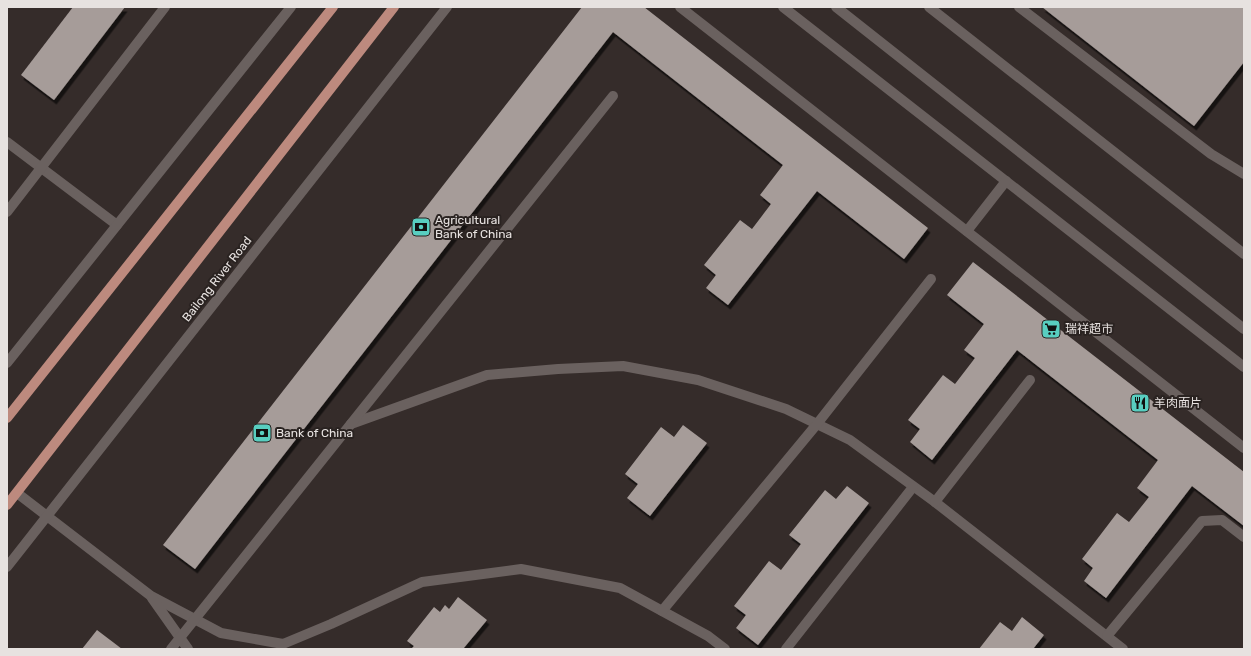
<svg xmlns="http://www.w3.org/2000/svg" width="1251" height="656" viewBox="0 0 1251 656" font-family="Rubik,'Noto Sans SC',sans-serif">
  <defs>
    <filter id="shadow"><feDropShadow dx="2.5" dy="4.5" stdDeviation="0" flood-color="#0009"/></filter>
  </defs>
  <rect width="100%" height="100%" fill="#352c2a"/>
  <g fill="#a69c99" filter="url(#shadow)">
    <polygon points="73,7 125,7 54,100 21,75"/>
    <polygon points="582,7 644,7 928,228 904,259 817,191 728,305 706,288 716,275 704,265 740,220 752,229 771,204 760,195 783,165 613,32 195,569 163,545"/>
    <polygon points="1042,7 1244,7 1244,62 1194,126"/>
    <polygon points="973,262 1244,472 1244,526 1192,486 1106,598 1084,581 1093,568 1082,559 1117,513 1129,522 1149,497 1137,488 1158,460 1017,350 932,460 910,442 920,429 908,420 943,375 955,384 975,358 964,350 984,324 947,295"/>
    <polygon points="683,425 707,443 650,516 627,498 638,484 625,474 661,427 674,437"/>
    <polygon points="847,486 869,503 758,645 736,628 746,615 734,606 769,561 781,570 801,544 789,535 825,490 836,499"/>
    <polygon points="458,597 487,620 463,649 411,649 414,646 407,641 434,607 440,612 445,605 449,609"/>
    <polygon points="1022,617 1044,635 1033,649 979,649 1000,622 1012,631"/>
    <polygon points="97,630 122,649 82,649"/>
  </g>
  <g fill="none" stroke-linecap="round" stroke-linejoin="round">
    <g stroke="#6a615f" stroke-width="10">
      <polyline points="680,7 1244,448"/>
      <polyline points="783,7 1244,367"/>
      <polyline points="836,7 1244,329"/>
      <polyline points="929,7 1244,254"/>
      <polyline points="1019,7 1211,154 1244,174"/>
      <polyline points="7,142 117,225"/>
      <polyline points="7,212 165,7"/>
      <polyline points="967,231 1006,181"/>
      <polyline points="7,363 291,7"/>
      <polyline points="351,424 487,375 558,369 623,366 698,380 786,409 850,440 935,502 1123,649"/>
      <polyline points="17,493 151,596 221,633 283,644 331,624 422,582 521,569 620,588 708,636 725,649"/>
      <polyline points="935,502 1030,380"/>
      <polyline points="7,567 447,7"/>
      <polyline points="152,598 188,649"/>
      <polyline points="662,611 817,424 931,279"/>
      <polyline points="1107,636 1202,521 1222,520 1244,537"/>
      <polyline points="171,649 613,96"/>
      <polyline points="786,649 913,487"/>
    </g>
    <g stroke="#bd8a7e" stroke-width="10">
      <polyline points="7,418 333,7"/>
      <polyline points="7,505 394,7"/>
    </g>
  </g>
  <defs>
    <g id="bank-square" transform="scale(1)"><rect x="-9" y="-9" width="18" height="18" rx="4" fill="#58cec0" stroke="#2a2321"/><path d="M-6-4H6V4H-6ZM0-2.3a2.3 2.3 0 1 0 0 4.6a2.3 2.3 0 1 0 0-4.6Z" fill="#111"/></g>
    <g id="supermarket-square" transform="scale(1)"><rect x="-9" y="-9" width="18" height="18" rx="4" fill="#58cec0" stroke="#2a2321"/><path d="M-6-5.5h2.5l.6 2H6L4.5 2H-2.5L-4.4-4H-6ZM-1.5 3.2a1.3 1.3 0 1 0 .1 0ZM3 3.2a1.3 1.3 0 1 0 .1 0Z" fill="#111"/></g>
    <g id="restaurant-square" transform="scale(1)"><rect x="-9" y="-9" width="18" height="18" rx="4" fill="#58cec0" stroke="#2a2321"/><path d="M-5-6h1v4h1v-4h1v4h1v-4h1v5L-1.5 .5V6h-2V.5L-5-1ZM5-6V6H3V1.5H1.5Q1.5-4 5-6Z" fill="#111"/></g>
  </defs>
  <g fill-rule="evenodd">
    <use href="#bank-square" x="421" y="227"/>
    <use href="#supermarket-square" x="1051" y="329"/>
    <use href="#restaurant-square" x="1140" y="403"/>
    <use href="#bank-square" x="262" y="433"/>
  </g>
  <g text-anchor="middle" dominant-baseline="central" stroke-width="4" stroke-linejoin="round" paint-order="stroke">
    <g font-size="12" fill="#e7e2e0" stroke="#2a2321" text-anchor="start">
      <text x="435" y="220">Agricultural<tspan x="435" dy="14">Bank of China</tspan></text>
      <text x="1065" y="329">瑞祥超市</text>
      <text x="1154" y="403">羊肉面片</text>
      <text x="276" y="433">Bank of China</text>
    </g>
    <g font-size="12" fill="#e7e2e0" stroke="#2a2321">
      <text transform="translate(217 279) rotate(-52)">Bailong River Road</text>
    </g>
  </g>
  <rect width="1251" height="656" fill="none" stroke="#e7e2e0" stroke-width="16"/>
</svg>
